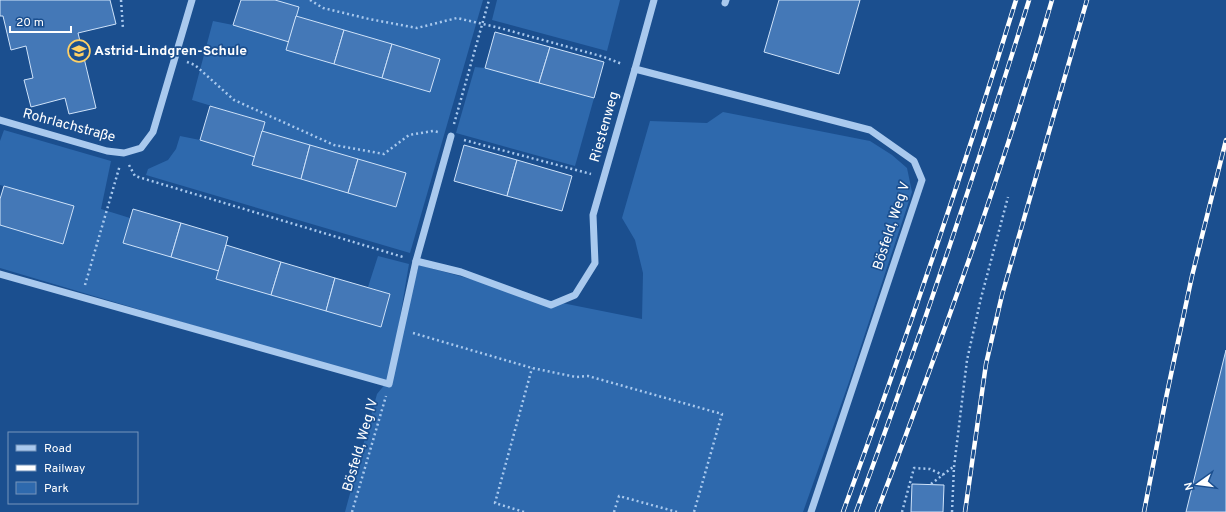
<svg xmlns="http://www.w3.org/2000/svg" width="1226" height="512" viewBox="0 0 1226 512" font-family="Overpass,sans-serif">
  <rect width="100%" height="100%" fill="#1b4f8f"/>
  <g fill="#2e69ad">
    <polygon points="275,0 483,0 410,253 146,175 148,169 168,160 176,149 180,136 200,140 255,157 253,165 396,207 406,173 262,131 264,122 192,100 213,21 233,25 289,42 287,50 430,92 439,59 296,16"/>
    <polygon points="497,0 620,0 607,51 492,20"/>
    <polygon points="475,67 485,68 594,98 575,166 456,133"/>
    <polygon points="723,112 870,141 892,155 907,168 912,192 849,382 803,512 345,512 377,394 386,383 0,268 0,225 63,244 74,207 0,185 0,141 4,130 111,161 101,209 130,218 123,243 219,271 217,279 381,327 390,294 368,287 378,256 409,264 394,353 419,265 552,301 642,319 643,273 635,240 622,218 650,121 707,123"/>
  </g>
  <g fill="#4478b7" stroke="#cfe3fa">
    <polygon points="0,0 110,0 116,24 78,33 96,108 69,114 65,98 31,107 24,80 33,78 26,46 11,50 3,16 0,16"/>
    <polygon points="241,0 275,0 299,7 289,42 233,25"/>
    <polygon points="779,0 860,0 839,74 764,52"/>
    <polygon points="296,16 344,30 334,64 286,50"/>
    <polygon points="344,30 392,44 382,78 334,64"/>
    <polygon points="495,32 550,47 539,83 485,68"/>
    <polygon points="392,44 440,59 430,92 382,78"/>
    <polygon points="550,47 604,62 594,98 539,83"/>
    <polygon points="210,106 265,122 255,157 200,140"/>
    <polygon points="262,131 310,145 301,179 252,165"/>
    <polygon points="310,145 358,159 348,193 301,179"/>
    <polygon points="464,145 517,160 507,196 454,181"/>
    <polygon points="358,159 406,173 396,207 348,193"/>
    <polygon points="517,160 572,176 562,211 507,196"/>
    <polygon points="4,186 74,206 63,244 0,225 0,199"/>
    <polygon points="133,209 181,223 171,257 123,243"/>
    <polygon points="181,223 228,237 219,271 171,257"/>
    <polygon points="226,245 281,262 271,295 216,279"/>
    <polygon points="281,262 335,278 326,311 271,295"/>
    <polygon points="335,278 390,294 381,327 326,311"/>
    <polygon points="1226,350 1226,512 1186,512"/>
    <polygon points="912,484 944,485 943,512 911,512"/>
  </g>
  <g fill="none" stroke-linecap="round" stroke-linejoin="round">
    <g stroke="#a9c9ee" stroke-width="2.5" stroke-dasharray="2 3" stroke-linecap="butt">
      <polyline points="121,0 123,29"/>
      <polyline points="310,0 323,8 369,19 417,28 457,18 500,28 604,57 622,64"/>
      <polyline points="187,62 195,65 234,100 334,145 384,154 409,135 433,131 438,132"/>
      <polyline points="454,124 489,0"/>
      <polyline points="464,140 591,174"/>
      <polyline points="129,165 135,176 403,257"/>
      <polyline points="85,285 120,165"/>
      <polyline points="413,333 532,368 576,377 588,376 722,414 694,512"/>
      <polyline points="931,484 953,467"/>
      <polyline points="352,512 386,396"/>
      <polyline points="524,512 495,503 532,368"/>
      <polyline points="614,512 619,496 677,512"/>
      <polyline points="902,512 914,468 930,469 943,475"/>
      <polyline points="952,512 954,467 967,360 981,298 1008,197"/>
    </g>
    <g stroke="#a9c9ee" stroke-width="7">
      <polyline points="725,3 726,0"/>
      <polyline points="635,69 870,130 914,161 922,180 811,512"/>
      <polyline points="0,120 107,151 124,153 141,148 153,132 192,0"/>
      <polyline points="416,261 451,136"/>
      <polyline points="0,274 389,384 416,261 461,272 551,305 575,295 595,263 593,215 635,69 654,0"/>
    </g>
    <g stroke="#fff" stroke-width="4.5">
      <g id="rail">
        <path d="M843,512c62,-169 120,-340 173,-512"/>
        <path d="M856,512c62,-169 120,-340 173,-512"/>
        <path d="M877,512c64,-169 125,-339 175,-512"/>
        <polyline points="965,512 986,364 1002,295 1087,0"/>
        <polyline points="1144,512 1166,398 1192,276 1226,140"/>
      </g>
    </g>
    <use href="#rail" stroke="#1b4f8f" stroke-width="3" stroke-dasharray="9" stroke-linecap="butt"/>
  </g>
  <defs>
    <g id="school-ring" transform="scale(1.15)"><circle r="9.5" fill="#1b4f8f" stroke="#ffd166" stroke-width="1.5"/><path d="M0-5L7-2L0 1L-7-2ZM-4 1L0 2.5L4 1V4Q0 6-4 4Z" fill="#ffd166"/></g>
  </defs>
  <g fill-rule="evenodd">
    <use href="#school-ring" x="79" y="51"/>
  </g>
  <g text-anchor="middle" dominant-baseline="central" stroke-width="3.5" stroke-linejoin="round" paint-order="stroke">
    <g font-size="14" font-weight="bold" fill="#fff" stroke="#1b4f8f" text-anchor="start">
      <text x="94" y="51">Astrid-Lindgren-Schule</text>
    </g>
    <g font-size="14" fill="#fff" stroke="#1b4f8f">
      <text transform="translate(69 126) rotate(15)">Rohrlachstraße</text>
      <text transform="translate(605 127) rotate(-74)">Riestenweg</text>
      <text transform="translate(892 226) rotate(-72)">Bösfeld, Weg V</text>
      <text transform="translate(361 445) rotate(-74)">Bösfeld, Weg IV</text>
    </g>
  </g>
  <rect x="8" y="432" width="130" height="72" fill="#1b4f8f" stroke="#7695bc"/>
  <rect x="16" y="445" width="20" height="6" fill="#a9c9ee" stroke="#7695bc"/>
  <text x="44" y="452" font-size="12" fill="#ffffff">Road</text>
  <rect x="16" y="465" width="20" height="6" fill="#ffffff" stroke="#7695bc"/>
  <text x="44" y="472" font-size="12" fill="#ffffff">Railway</text>
  <rect x="16" y="482" width="20" height="12" fill="#2e69ad" stroke="#7695bc"/>
  <text x="44" y="492" font-size="12" fill="#ffffff">Park</text>
  <g transform="translate(1198 484) rotate(256)" stroke="#1b4f8f" stroke-width="3" paint-order="stroke">
  <path d="M0-3L7 15L0 10L-7 15Z" fill="#ffffff"/>
  <text y="-6" font-size="11" font-weight="bold" text-anchor="middle" fill="#ffffff">N</text>
  </g>
  <path d="M10 26v6h61v-6" fill="none" stroke="#ffffff" stroke-width="2"/>
  <text x="16" y="26" font-size="12" fill="#ffffff" stroke="#1b4f8f" stroke-width="3" paint-order="stroke">20 m</text>
</svg>
